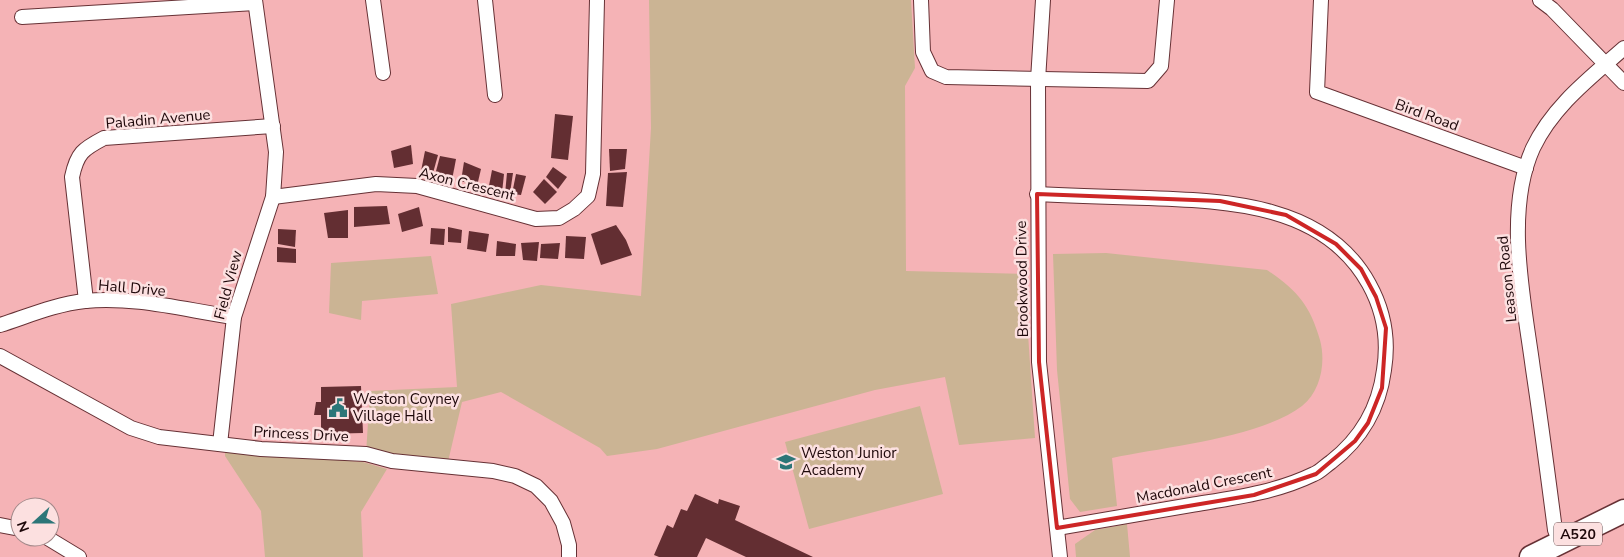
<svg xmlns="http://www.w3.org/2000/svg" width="1624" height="557" viewBox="0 0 1624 557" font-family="'Nunito Sans',sans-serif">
  <rect width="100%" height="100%" fill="#f5b3b6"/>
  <g fill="#cbb494">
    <polygon points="649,0 911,0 915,68 905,86 906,271 1024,274 1035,438 959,445 945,377 875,390 657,449 607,456 600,448 501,392 462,402 447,466 366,454 370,391 457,387 451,304 541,285 641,296 651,128"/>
    <path d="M1106,253l161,17c30,20 43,35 53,70 6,22 1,51 -18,66 -42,32 -138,41 -190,52l5,48 -37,6 -10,-13 -13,-129 -4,-116z"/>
    <polygon points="431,256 438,294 362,301 361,320 329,313 331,263"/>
    <polygon points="920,406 943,494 809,529 785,442"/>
    <polygon points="225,451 363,462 387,469 361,512 363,557 265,557 261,511 225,456"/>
    <polygon points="1127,524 1130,557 1076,557 1075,544 1095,530"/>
  </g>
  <g fill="#632e32">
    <polygon points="555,114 573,116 568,160 551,158"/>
    <polygon points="411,145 413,164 394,168 391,151"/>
    <polygon points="609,149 627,149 625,169 610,171"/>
    <polygon points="425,151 438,155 433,173 421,171"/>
    <polygon points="440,156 456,159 452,180 435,175"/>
    <polygon points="464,162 481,169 477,186 461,181"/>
    <polygon points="553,167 567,177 558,189 546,177"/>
    <polygon points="492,170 504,174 502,193 488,191"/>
    <polygon points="627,172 623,207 606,206 608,173"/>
    <polygon points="507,173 513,173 510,193 505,194"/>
    <polygon points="516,174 526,176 521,195 512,194"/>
    <polygon points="544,179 557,192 545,204 533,192"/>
    <polygon points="387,206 390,224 354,227 354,207"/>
    <polygon points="419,207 423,226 402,232 398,214"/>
    <polygon points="348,210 348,238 328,238 324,213"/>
    <polygon points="616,225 626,240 632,255 601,265 591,234"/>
    <polygon points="448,227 462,230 461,243 448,242"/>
    <polygon points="431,228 445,229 444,245 430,244"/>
    <polygon points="278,229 296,230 295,247 278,244"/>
    <polygon points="469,231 489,234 486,252 467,249"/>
    <polygon points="566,236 586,237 584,259 565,258"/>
    <polygon points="497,241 516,244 515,256 496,256"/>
    <polygon points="539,242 537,261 523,260 521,243"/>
    <polygon points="560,243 558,259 540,258 541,244"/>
    <polygon points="277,247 296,249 296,263 277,262"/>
    <polygon points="361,386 363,433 321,434 321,415 314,415 316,402 321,402 321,387"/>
    <polygon points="695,494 718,504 719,499 740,506 735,520 813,557 746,557 706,538 697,557 659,557 654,555 667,525 673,528 681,509 687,511"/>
  </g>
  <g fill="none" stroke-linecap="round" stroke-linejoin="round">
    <g stroke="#663135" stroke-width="16">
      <g id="minor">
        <polyline points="373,0 383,73"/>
        <polyline points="485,0 495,95"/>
        <polyline points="921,0 923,52 932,71 946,77 1148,81 1161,66 1167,0"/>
        <polyline points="1043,0 1038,80 1039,362 1060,557"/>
        <polyline points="1321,0 1317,92 1526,168"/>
        <polyline points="1540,0 1552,9 1624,83"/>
        <polyline points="22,17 255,3"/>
        <path d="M1037,194c37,2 73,3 110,4 81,3 178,6 222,86 15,27 20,55 15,86 -5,38 -22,68 -53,92 -6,4 -11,10 -17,12 -39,19 -81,24 -123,31 -45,8 -89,15 -134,23"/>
        <polyline points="273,197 376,184 417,186 536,219 559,218 574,209 588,196 593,174 597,0"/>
        <path d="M86,301l-14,-124c5,-24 11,-28 32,-39l169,-12"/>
        <path d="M0,325c28,-9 56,-21 85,-24 49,-5 100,9 149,16"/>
        <polyline points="0,356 131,428 159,437 261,449 366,454 392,461 493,471 515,476 536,486 551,501 563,523 569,545 569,557"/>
        <polyline points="220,444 234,317 273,197 276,152 255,0"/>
        <polyline points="0,525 20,529"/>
        <polyline points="46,537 79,557"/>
        <path d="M1560,543l-5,-13c-7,-54 -14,-108 -22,-161 -9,-68 -29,-157 0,-221 20,-42 57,-70 91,-100"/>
      </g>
    </g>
    <g stroke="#663135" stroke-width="25">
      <polyline id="trunk" points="1531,557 1624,511"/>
    </g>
    <use href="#minor" stroke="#fff" stroke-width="14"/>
    <use href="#trunk" stroke="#fff" stroke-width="22"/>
  </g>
  <path fill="none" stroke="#cd2626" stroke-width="4" stroke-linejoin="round" d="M1037,194l183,7 66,14 50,29 25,25 15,28 10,31 -4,60 -14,35 -13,18 -39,33 -62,21 -197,33 -18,-166z"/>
  <defs>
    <g id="civic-bare" transform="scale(1.5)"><path d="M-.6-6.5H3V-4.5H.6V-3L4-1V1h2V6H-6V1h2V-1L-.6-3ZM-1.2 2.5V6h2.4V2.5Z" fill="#2c7678" stroke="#fce0e0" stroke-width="2.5" paint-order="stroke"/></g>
    <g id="school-bare" transform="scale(1.5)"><path d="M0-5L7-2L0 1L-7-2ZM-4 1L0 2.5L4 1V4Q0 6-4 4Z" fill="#2c7678" stroke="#fce0e0" stroke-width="2.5" paint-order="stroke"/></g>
  </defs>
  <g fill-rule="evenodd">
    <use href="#civic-bare" x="338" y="408"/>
    <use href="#school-bare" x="786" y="462"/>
  </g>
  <g text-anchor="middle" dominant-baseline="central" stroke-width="5" stroke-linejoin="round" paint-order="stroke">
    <rect fill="#fce0e0" stroke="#60484a" stroke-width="1" x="1554" y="522.5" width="48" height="23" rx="4"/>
    <g font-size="14" font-weight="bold" fill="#1d0709">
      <text x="1578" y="534">A520</text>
    </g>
    <g font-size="15" fill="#1d0709" stroke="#fce0e0">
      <text transform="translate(1427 115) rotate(20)">Bird Road</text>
      <text transform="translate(158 119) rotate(-5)">Paladin Avenue</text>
      <text transform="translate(467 184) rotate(14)">Axon Crescent</text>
      <text transform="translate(1022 279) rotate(-91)">Brookwood Drive</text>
      <text transform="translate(1507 279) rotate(-96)">Leason Road</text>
      <text transform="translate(228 285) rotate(-75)">Field View</text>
      <text transform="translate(132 288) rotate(5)">Hall Drive</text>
      <text transform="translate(301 434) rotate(3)">Princess Drive</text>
      <text transform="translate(1204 485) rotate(-11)">Macdonald Crescent</text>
    </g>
    <g font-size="15" fill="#1d0709" stroke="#fce0e0" text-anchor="start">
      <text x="353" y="399">Weston Coyney<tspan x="353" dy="17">Village Hall</tspan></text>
      <text x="801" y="453">Weston Junior<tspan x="801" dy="17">Academy</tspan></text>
    </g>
  </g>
  <g transform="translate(35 522) rotate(249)"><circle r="24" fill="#fce0e0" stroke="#a3898a"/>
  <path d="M0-4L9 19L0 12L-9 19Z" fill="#2c7678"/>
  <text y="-8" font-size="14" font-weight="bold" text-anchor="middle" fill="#1d0709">N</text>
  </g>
</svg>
